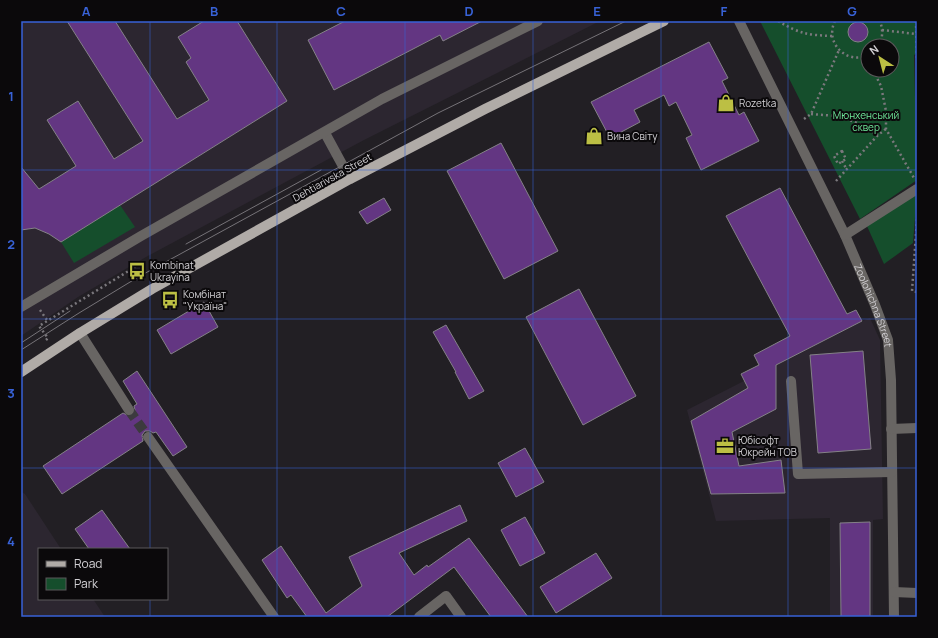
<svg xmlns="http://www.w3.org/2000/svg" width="938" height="638" viewBox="0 0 938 638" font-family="Manrope,sans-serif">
  <rect width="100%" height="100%" fill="#221f24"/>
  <g fill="#2c2630">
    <polygon points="21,21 600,21 364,140 146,257 78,297 21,336"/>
    <polygon points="870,318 880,340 883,519 873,520 873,617 830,617 830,518 716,521 687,410 862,321"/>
    <polygon points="21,492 25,494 61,549 39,549 39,599 93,599 105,617 21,617"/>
  </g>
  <g fill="#154e2c" fill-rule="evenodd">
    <path d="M760,21h157v32l-3,2 3,125 -57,39zM868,46h24v24h-24z"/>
    <polygon points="917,192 913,243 884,264 867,226"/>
    <polygon points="120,205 135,227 74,263 61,242"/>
  </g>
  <g fill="#633682" stroke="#848187">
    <polygon points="67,21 115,21 177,119 209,100 186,62 191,58 178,37 204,21 237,21 287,101 61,242 49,234 35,228 21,230 21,167 39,189 76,166 47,120 78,101 114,159 143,141"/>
    <polygon points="345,21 482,21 443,41 440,35 334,90 308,40"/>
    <circle cx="858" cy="32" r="10"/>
    <polygon points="709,42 728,78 722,81 739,115 744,112 759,141 701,170 686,138 692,135 676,102 669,106 664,95 634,110 640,122 610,138 591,102"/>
    <polygon points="501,143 558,251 504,279 447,171"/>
    <polygon points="780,188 847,314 856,310 862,321 776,365 776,409 732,432 739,466 781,460 785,493 711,494 691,421 748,388 741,374 759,365 754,355 790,336 726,216"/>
    <polygon points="384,198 391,210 367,224 359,212"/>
    <polygon points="579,289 636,396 583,425 526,317"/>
    <polygon points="204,302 218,327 171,354 157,330"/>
    <polygon points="446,325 484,391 469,399 455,372 456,372 433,332"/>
    <polygon points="863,351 871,449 818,453 810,355"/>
    <polygon points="137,371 187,447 173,456 156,432 153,433 150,431 145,431 142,435 143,441 62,494 43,466 123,413 129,416 133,415 135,410 134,406 137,404 123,381"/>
    <polygon points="525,448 544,482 516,497 498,463"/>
    <polygon points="460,505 467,521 399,553 414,575 427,565 428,567 469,538 528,617 491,617 454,567 387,617 307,617 291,595 287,598 262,560 281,546 326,613 362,586 349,557"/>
    <polygon points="102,510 130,549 89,549 75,529"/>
    <polygon points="525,517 545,553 520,566 501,530"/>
    <polygon points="870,522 870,617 841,617 840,523"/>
    <polygon points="596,553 612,578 556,613 540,587"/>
  </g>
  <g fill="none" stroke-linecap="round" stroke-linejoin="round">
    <polyline stroke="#3c3a3e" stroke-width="10" stroke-dasharray="10 5" stroke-linecap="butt" points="129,410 148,437"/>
    <g stroke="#7b787d" stroke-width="2.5" stroke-dasharray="2 3" stroke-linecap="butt">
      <path d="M778,21c22,13 30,14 54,15"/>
      <path d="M835,21c-11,22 12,44 33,34"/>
      <polyline points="916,21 917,61"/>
      <polyline points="882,30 916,34"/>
      <path d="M879,46c4,-9 4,-16 1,-25"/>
      <polyline points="873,70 881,86 886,111 886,129 914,178"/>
      <polyline points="811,114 837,116 855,122 878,135"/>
      <polyline points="804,119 811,114 839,50"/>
      <polygon points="842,151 846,159 838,164 834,156"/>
      <polyline points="842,161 847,170"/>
      <polyline points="836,181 878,135 886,129"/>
      <polyline points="917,219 912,291 917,292"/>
      <polyline points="40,310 47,320"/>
      <polyline points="46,340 48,338 39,326 135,267"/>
    </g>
    <g stroke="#686563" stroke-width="10">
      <path id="s1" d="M739,21l106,214 30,70 13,35 3,40 3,237"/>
      <polyline points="325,133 350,179"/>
      <polyline points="845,235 917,189"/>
      <polyline points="21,307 141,236 382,99 538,21"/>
      <polyline points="80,333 129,410"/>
      <polyline points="791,381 798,474 892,472"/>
      <polyline points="891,429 917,428"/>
      <polyline points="148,437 274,617"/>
      <polyline points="894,592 917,593"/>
      <polyline points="419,617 446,596 461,617"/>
    </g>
    <polyline stroke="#b0aba7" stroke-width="10" points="21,372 80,333 152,289 350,179 485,109 664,21"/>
    <g stroke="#767378" stroke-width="1">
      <polyline points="186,244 321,170"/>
      <polyline points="21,343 70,311"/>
      <polyline points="21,350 79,313 140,276 438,113 626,21"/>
    </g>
  </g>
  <path fill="none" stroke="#3862d7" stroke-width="1" stroke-opacity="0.55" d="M150,21v528M277,21v596M405,21v596M533,21v596M661,21v596M788,21v596M21,170h896M21,319h896M21,468h896M150,599v18"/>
  <defs>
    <g id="shop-bare" transform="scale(1.38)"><path d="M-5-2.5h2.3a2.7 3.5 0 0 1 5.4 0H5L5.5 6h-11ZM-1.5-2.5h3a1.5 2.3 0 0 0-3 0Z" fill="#bcbf44" stroke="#0b090b" stroke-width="2.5" paint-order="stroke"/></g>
    <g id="bus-bare" transform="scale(1.38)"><path d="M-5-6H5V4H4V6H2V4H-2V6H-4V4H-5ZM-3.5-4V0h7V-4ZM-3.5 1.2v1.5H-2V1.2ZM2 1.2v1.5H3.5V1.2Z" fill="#bcbf44" stroke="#0b090b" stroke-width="2.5" paint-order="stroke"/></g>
    <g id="office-bare" transform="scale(1.38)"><path d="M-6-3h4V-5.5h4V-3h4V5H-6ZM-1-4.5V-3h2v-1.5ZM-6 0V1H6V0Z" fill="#bcbf44" stroke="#0b090b" stroke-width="2.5" paint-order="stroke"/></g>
  </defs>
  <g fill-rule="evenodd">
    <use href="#shop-bare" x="726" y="103"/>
    <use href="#shop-bare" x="594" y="136"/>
    <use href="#bus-bare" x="137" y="271"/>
    <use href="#bus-bare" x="170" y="300"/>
    <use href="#office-bare" x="725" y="446"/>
  </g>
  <g text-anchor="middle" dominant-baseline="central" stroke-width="4" stroke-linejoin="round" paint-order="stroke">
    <g font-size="10" fill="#d2d0d4" stroke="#0b090b" text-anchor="start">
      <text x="739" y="103">Rozetka</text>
      <text x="607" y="136">Вина Світу</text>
      <text x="150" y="265">Kombinat<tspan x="150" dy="12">Ukrayina</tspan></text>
      <text x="183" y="294">Комбінат<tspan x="183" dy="12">"Україна"</tspan></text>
      <text x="738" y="440">Юбісофт<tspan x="738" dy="12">Юкрейн ТОВ</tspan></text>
    </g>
    <g font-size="10" fill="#70eb9c" stroke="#0b090b">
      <text x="866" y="115">Мюнхенський<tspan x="866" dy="12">сквер</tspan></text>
    </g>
    <g font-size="10" fill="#d2d0d4" stroke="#0b090b">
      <text transform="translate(332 177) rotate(-29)">Dehtiarivska Street</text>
      <text stroke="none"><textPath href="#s1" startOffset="315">Zoolohichna Street</textPath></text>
    </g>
  </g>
  <rect width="938" height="638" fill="none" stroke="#0b090b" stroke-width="44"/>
  <rect x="38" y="548" width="130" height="52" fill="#0b090b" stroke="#5b595b"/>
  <rect x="46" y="561" width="20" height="6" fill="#b0aba7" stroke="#5b595b"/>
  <text x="74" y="568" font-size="12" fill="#d2d0d4">Road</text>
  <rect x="46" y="578" width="20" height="12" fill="#154e2c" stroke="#5b595b"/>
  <text x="74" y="588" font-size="12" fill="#d2d0d4">Park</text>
  <g transform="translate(880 58) rotate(324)"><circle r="19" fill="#0b090b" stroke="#5b595b"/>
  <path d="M0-3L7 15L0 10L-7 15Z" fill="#bcbf44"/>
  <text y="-6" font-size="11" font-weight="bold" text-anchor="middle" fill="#d2d0d4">N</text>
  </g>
  <rect x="22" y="22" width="894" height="594" fill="none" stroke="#3862d7" stroke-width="1.5"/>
  <g font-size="13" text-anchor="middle" font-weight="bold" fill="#3862d7">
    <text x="86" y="16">A</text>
    <text x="214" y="16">B</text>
    <text x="341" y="16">C</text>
    <text x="469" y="16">D</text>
    <text x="597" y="16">E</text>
    <text x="724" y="16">F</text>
    <text x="852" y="16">G</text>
    <text x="11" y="101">1</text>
    <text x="11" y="249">2</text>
    <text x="11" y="398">3</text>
    <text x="11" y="546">4</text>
  </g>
</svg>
